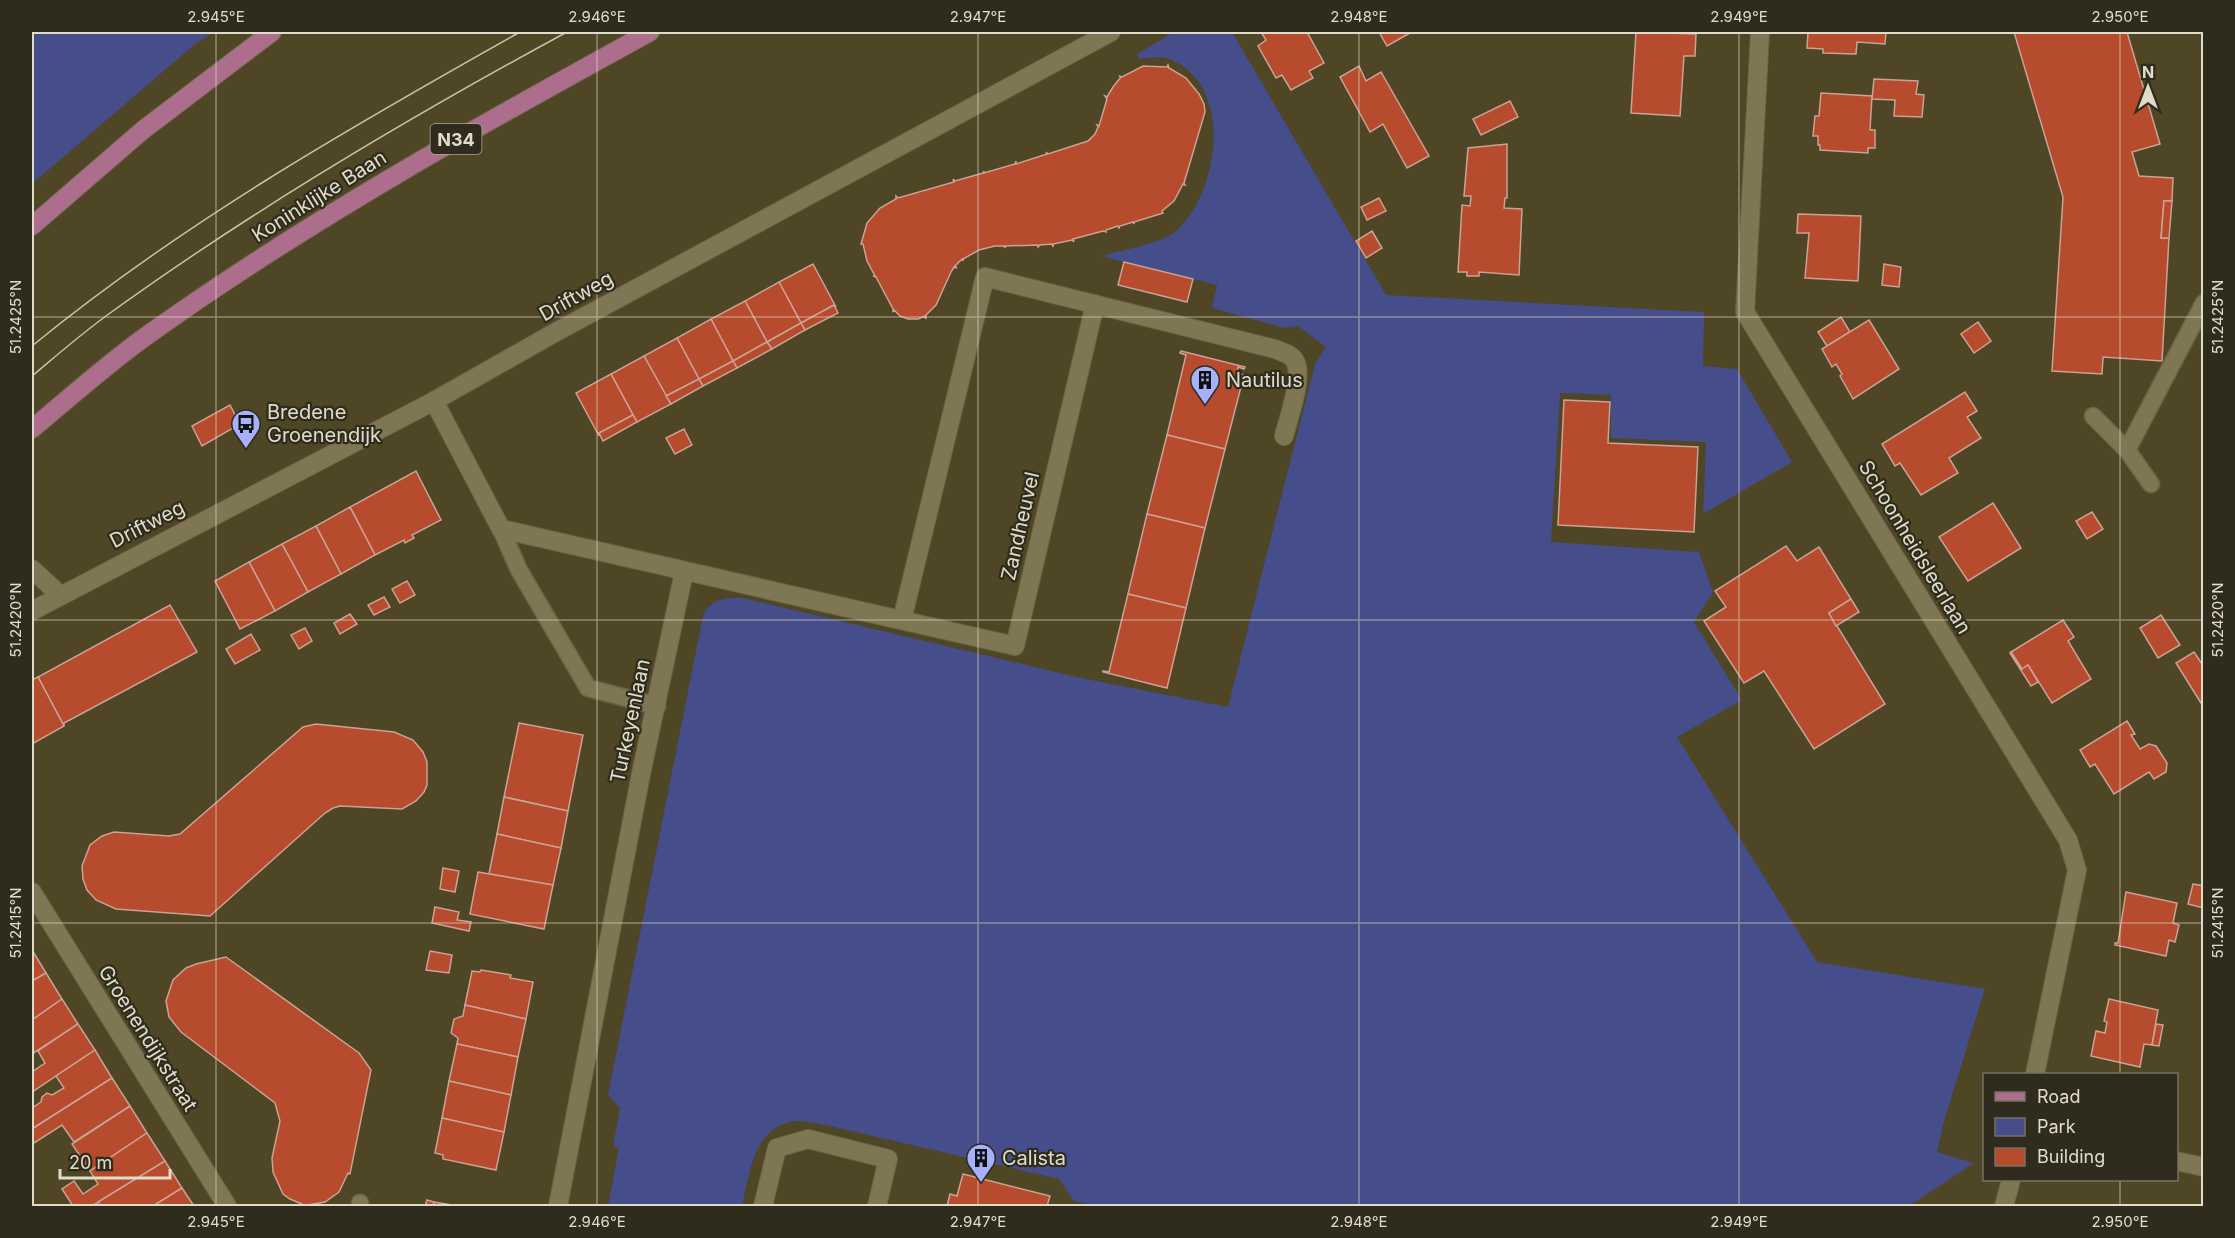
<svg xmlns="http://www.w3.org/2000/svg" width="2235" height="1238" viewBox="0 0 2235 1238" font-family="Inter,sans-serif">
  <rect width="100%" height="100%" fill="#4e4624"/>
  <g fill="#464d8b">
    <polygon points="32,32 214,32 194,45 32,184"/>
    <path d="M1174,32h58l154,263 318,17 -1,54 34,3 55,93 -89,52 3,-72 -95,-4v-43l-51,-2 -9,149 148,10 14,40 -19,30 48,78 -65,37 140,225 168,27 -41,132 -7,31 37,11 -65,43h-811l-24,-5 -15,-22 -238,-55c-7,-1 -16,-3 -24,-3 -44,4 -47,52 -55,85h-134l11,-58 -6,-1 7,-39 -12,-13 94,-474c5,-21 21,-24 41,-23l338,80 147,29 87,-343 11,-17 -28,-21 -13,2 -73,-20 5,-23 -116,-29c18,-5 61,-13 74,-24 45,-39 61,-151 -9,-174 -8,-2 -19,0 -27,1l-2,-5z"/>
  </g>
  <g fill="#b64b2d" stroke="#caa296" stroke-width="1.5">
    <polygon points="1261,32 1307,32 1324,63 1309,71 1313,78 1291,90 1282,75 1276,78 1258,46 1266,40"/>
    <polygon points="1379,32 1410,32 1410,33 1387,46"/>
    <polygon points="1636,32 1696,34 1695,56 1684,56 1680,116 1631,113"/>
    <polygon points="1808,32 1886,32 1885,44 1857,42 1856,54 1823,53 1823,49 1807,48"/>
    <polygon points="2014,32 2127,32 2160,144 2132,152 2139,176 2173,178 2172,201 2164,201 2161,238 2169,238 2162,361 2103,357 2102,374 2052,371 2063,197"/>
    <polygon points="1168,65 1169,68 1186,78 1199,94 1204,104 1205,112 1184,183 1185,185 1183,184 1174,201 1162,211 1163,213 1134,222 1134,224 1133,222 1120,226 1119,228 1118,226 1106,230 1106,232 1103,231 1073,239 1074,242 1072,240 1053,244 1053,247 1052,244 1040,245 1038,247 1038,245 1005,246 1005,248 1004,246 995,246 979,250 963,259 963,261 962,259 955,266 957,268 954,267 951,272 936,305 926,315 926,319 925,316 918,319 908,319 900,316 894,310 893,311 893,309 876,277 873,276 875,276 867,261 863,244 861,244 867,223 880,208 896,199 896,196 898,198 954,182 953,179 955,181 983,173 984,171 984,173 1015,164 1016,161 1016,164 1047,154 1046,152 1048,154 1088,141 1095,134 1098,127 1097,125 1099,126 1107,99 1105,96 1107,97 1113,87 1121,77 1119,76 1122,77 1143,66 1167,67"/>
    <polygon points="1359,66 1366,81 1381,72 1429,156 1407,168 1383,124 1370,132 1340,77"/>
    <polygon points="1874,79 1918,81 1916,94 1924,95 1922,117 1894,116 1895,100 1872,99"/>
    <polygon points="1821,93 1872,96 1870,130 1875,130 1875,148 1868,148 1868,153 1820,150 1820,145 1818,145 1818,136 1813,136 1815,116 1819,116"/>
    <polygon points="1510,101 1518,117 1481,135 1473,119"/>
    <polygon points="1507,144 1507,198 1505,198 1504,208 1522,209 1519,275 1479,272 1479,276 1467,276 1467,272 1458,272 1462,205 1470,206 1471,196 1464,196 1468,148"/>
    <polygon points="1379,198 1386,211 1367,220 1361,207"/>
    <polygon points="2164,201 2172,201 2169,238 2161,238"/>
    <polygon points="1798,214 1861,216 1858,281 1805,278 1809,233 1797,233"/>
    <polygon points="1372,231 1382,248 1366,258 1356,241"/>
    <polygon points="1124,262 1193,279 1187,302 1118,285"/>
    <polygon points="813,264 836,307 834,305 801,323 779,282"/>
    <polygon points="1884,264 1901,267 1899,287 1882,285"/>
    <polygon points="779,282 801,323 767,342 745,301"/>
    <polygon points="745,301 767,342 733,361 711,319"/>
    <polygon points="834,305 838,313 805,330 801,323"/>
    <polygon points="1841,317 1850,332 1827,346 1818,332"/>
    <polygon points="711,319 733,361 699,379 677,338"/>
    <polygon points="1869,320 1899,369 1853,399 1840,376 1842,374 1836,364 1832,367 1822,349"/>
    <polygon points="1978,322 1991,341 1974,353 1961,334"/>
    <polygon points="801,323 805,330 772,349 767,342"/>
    <polygon points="677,338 699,379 666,396 644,356"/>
    <polygon points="767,342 772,349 737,368 733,361"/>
    <polygon points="1181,351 1245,367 1244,369 1238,367 1237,373 1244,375 1225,449 1167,435 1186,355 1180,353"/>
    <polygon points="644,356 671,404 637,422 611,374"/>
    <polygon points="733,361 737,368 703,386 699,379"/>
    <polygon points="611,374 633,415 599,433 599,436 576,393"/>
    <polygon points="699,379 703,386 671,404 666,396"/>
    <polygon points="1965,392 1977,411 1967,417 1981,438 1949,458 1958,473 1921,495 1900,463 1895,466 1882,444"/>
    <polygon points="1564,400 1610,402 1608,443 1698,447 1694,532 1558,525"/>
    <polygon points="230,405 240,424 202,446 192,426"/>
    <polygon points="633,415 637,422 603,441 599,433"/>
    <polygon points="684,429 692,445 675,454 666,438"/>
    <polygon points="1167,435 1225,449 1205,528 1147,514"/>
    <polygon points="416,471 441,520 412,535 414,538 405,543 404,540 375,555 350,507"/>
    <polygon points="1993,503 2021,548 1968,581 1939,537"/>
    <polygon points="350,507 375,555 341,574 316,526"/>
    <polygon points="2092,512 2103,529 2087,539 2076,521"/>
    <polygon points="1147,514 1205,528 1186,608 1128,594"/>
    <polygon points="316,526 341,574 308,592 282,544"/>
    <polygon points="282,544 308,592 275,611 249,562"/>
    <polygon points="1786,546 1797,561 1819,547 1851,599 1829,613 1885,704 1814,749 1764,671 1744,683 1704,621 1726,607 1715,591"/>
    <polygon points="249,562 275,611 240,629 215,581"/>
    <polygon points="407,581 415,595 400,603 392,589"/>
    <polygon points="1128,594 1186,608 1167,688 1103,672 1103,671 1109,672"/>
    <polygon points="384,597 390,607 374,615 368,605"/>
    <polygon points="1851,599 1859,612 1836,626 1829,613"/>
    <polygon points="170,605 197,652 64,723 64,726 38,677"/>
    <polygon points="350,614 357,624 340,634 334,623"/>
    <polygon points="2161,615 2180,645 2158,658 2140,628"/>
    <polygon points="2063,620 2074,637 2068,641 2091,679 2052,703 2028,665 2022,669 2011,652"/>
    <polygon points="305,628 312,641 299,649 291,635"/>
    <polygon points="251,634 260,650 235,664 226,649"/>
    <polygon points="2011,652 2022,669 2028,665 2038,682 2031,686 2010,653"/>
    <polygon points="2194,652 2204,667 2204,702 2201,703 2176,663"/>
    <polygon points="38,677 64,726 32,744 32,680"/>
    <polygon points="2127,721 2135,734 2131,735 2140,749 2149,744 2156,746 2167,763 2166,772 2154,779 2149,772 2114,794 2095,764 2090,767 2080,750"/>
    <polygon points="519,723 583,735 568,811 504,797"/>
    <polygon points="316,724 394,732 413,740 423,752 427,762 427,785 424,792 416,801 402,809 340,806 333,808 325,813 210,916 116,909 96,900 87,890 83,879 82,866 90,845 102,836 114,832 169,836 180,834 303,727"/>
    <polygon points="504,797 568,811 561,848 497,834"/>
    <polygon points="497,834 561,848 553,885 489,874"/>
    <polygon points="443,868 459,871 455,892 440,889"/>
    <polygon points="478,872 553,885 544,929 470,914"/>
    <polygon points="2193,884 2204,886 2204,908 2188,904"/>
    <polygon points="2126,892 2177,903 2173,923 2179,925 2175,942 2169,940 2166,956 2115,945 2115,943 2118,943"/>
    <polygon points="435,907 459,912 457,920 471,922 469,931 432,923"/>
    <polygon points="32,950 46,973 32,981"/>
    <polygon points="430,951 452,955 449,973 426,970"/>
    <polygon points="226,957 359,1053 371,1070 350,1174 348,1173 339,1192 325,1202 302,1206 302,1204 290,1199 283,1194 273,1172 272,1158 280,1121 275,1103 181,1032 169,1017 166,1001 173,980 186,968 196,964"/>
    <polygon points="481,970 511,975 510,978 533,982 526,1019 465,1005 472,971 480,972"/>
    <polygon points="46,973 62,999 32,1020 32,981"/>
    <polygon points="62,999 78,1024 32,1054 32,1020"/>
    <polygon points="2109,999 2158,1010 2152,1045 2144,1044 2140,1067 2091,1056 2096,1031 2105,1033 2107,1022 2104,1021"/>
    <polygon points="465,1005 526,1019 518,1057 457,1044 458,1038 451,1033 454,1019 463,1016"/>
    <polygon points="78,1024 95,1050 32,1092 32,1072 45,1063 38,1051"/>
    <polygon points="2156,1024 2163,1025 2159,1046 2152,1045"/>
    <polygon points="457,1044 518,1057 511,1095 449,1081"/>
    <polygon points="95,1050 112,1078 32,1129 32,1108 41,1102 42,1097 47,1093 52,1095 64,1088 56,1076"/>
    <polygon points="112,1078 130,1106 74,1142 62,1125 34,1143 32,1140 32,1129"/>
    <polygon points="449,1081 511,1095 504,1132 442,1118"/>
    <polygon points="130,1106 147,1133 90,1171 72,1144"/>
    <polygon points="442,1118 504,1132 496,1170 443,1159 443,1155 435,1153"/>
    <polygon points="147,1133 165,1161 92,1206 73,1206 62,1189 74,1181 83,1194 98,1184 90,1171"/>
    <polygon points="165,1161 182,1188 153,1206 101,1206 98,1202"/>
    <polygon points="963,1174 1050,1196 1047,1206 947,1206 950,1194 957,1196"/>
    <polygon points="182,1188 194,1206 153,1206"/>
    <polygon points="427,1200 434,1202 433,1206 425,1206"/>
    <polygon points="434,1202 458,1206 433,1206"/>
  </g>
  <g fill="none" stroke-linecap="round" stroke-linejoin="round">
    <g stroke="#6a6446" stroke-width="19">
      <g id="lane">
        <polyline points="2093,416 2127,450"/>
        <polyline points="2151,484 2127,450 2204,303"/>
        <polyline points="501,529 519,570 588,688 657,706"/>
        <polyline points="360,1206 360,1203"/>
      </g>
    </g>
    <g stroke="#6a6446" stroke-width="20">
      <g id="street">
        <polyline points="1760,32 1745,312 2068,840 2077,870 2035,1074"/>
        <polyline points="434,401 501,529 1015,646 1095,304"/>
        <path d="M902,620l83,-343 290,72c7,3 16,5 20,12 9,16 -7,58 -11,75"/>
        <polyline points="32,892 227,1206"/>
        <polyline points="2176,1161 2204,1167"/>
        <polyline points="558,1206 641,774 684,572"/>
        <polyline points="763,1206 777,1148 808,1139 888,1159 877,1206"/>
        <polyline points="2004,1206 2011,1180"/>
      </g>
    </g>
    <g stroke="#6a6446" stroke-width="20">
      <g id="secondary">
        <polyline points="32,569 60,595"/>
        <polyline points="32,611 434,401 556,332 1111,32"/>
      </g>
    </g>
    <g stroke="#6a6446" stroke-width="20">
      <g id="primary">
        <polyline points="32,226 143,130 272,32"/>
        <path d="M32,429c42,-35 82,-71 127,-102 157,-111 323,-203 491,-295"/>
      </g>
    </g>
    <use href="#lane" stroke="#7f7654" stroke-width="16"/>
    <use href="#street" stroke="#7f7654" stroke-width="18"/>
    <use href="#secondary" stroke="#7f7654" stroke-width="18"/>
    <use href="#primary" stroke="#ad6e8e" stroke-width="18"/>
    <g stroke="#c7c2ac" stroke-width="1.5">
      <path d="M32,346c150,-123 319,-219 488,-314"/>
      <path d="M32,376c24,-20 48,-41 74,-60 146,-106 302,-198 461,-284"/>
    </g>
  </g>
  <path fill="none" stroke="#e0dcc9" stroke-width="1.5" stroke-opacity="0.45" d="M216,32v1174M597,32v1174M978,32v1174M1359,32v1174M1739,32v1174M2120,32v1042M32,317h2172M32,620h2172M32,923h2172M2120,1180v26"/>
  <defs>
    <g id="building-pin" transform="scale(1.5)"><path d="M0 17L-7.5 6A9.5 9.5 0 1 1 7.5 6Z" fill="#a5b1fc" stroke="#302c1d"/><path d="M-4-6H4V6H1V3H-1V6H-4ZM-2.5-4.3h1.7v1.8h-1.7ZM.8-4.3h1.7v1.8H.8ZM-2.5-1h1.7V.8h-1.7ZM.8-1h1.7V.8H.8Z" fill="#111"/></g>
    <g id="bus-pin" transform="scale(1.5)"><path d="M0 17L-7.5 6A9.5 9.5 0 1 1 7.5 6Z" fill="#a5b1fc" stroke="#302c1d"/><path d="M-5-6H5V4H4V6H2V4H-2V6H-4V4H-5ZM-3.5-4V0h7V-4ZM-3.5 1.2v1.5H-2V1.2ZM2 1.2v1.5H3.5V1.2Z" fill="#111"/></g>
  </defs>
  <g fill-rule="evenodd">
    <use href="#building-pin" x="1205" y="380"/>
    <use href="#bus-pin" x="246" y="424"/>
    <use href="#building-pin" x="981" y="1158"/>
  </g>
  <g text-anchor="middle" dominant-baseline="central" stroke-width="4.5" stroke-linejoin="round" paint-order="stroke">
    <rect fill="#302c1d" stroke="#aba795" stroke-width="1.5" x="430.5" y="124" width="51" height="30" rx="4.5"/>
    <g font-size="18" font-weight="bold" fill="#e0dcc9">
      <text x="456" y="139">N34</text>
    </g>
    <g font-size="20" fill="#e0dcc9" stroke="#302c1d">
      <text transform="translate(319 196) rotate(-32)">Koninklijke Baan</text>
      <text transform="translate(576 296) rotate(-29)">Driftweg</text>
      <text transform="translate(147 524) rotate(-27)">Driftweg</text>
      <text transform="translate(1020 526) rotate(-77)">Zandheuvel</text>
      <text transform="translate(1915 547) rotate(59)">Schoonheidsleerlaan</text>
      <text transform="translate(630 721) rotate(-78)">Turkeyenlaan</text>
      <text transform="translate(148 1038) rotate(58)">Groenendijkstraat</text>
    </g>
    <g font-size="20" fill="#e0dcc9" stroke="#302c1d" text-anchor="start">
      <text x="1226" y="380">Nautilus</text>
      <text x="267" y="412">Bredene<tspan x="267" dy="23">Groenendijk</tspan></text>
      <text x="1002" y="1158">Calista</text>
    </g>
  </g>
  <rect width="2235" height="1238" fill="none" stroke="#302c1d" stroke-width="66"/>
  <rect x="1983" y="1073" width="195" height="108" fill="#302c1d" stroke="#767262" stroke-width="1.5"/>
  <rect x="1995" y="1092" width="30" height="9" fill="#ad6e8e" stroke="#767262" stroke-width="1.5"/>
  <text x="2037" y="1103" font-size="18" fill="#e0dcc9">Road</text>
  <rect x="1995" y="1118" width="30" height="18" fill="#464d8b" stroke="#767262" stroke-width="1.5"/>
  <text x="2037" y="1133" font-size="18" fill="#e0dcc9">Park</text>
  <rect x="1995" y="1148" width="30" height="18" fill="#b64b2d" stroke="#767262" stroke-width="1.5"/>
  <text x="2037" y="1163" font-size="18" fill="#e0dcc9">Building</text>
  <g transform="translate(2148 87)" stroke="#302c1d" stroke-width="4.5" paint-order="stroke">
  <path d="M0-4.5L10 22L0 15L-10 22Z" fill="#e0dcc9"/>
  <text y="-9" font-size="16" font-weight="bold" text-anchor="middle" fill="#e0dcc9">N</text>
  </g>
  <path d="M60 1169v9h110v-9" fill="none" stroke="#e0dcc9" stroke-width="3"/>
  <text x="69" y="1169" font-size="18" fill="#e0dcc9" stroke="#302c1d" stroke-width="4.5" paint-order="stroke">20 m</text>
  <rect x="33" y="33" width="2169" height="1172" fill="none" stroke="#e0dcc9" stroke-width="2"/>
  <g font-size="15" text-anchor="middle" fill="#e0dcc9">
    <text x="216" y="22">2.945°E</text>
    <text x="597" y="22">2.946°E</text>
    <text x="978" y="22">2.947°E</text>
    <text x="1359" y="22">2.948°E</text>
    <text x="1739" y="22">2.949°E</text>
    <text x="2120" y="22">2.950°E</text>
    <text transform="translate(16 317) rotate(-90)" y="5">51.2425°N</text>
    <text transform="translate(2218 317) rotate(-90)" y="5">51.2425°N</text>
    <text transform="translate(16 620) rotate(-90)" y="5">51.2420°N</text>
    <text transform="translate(2218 620) rotate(-90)" y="5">51.2420°N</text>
    <text transform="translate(16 923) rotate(-90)" y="5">51.2415°N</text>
    <text transform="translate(2218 923) rotate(-90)" y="5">51.2415°N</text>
    <text x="216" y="1227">2.945°E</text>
    <text x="597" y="1227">2.946°E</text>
    <text x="978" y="1227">2.947°E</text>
    <text x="1359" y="1227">2.948°E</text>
    <text x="1739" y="1227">2.949°E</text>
    <text x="2120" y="1227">2.950°E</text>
  </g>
</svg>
